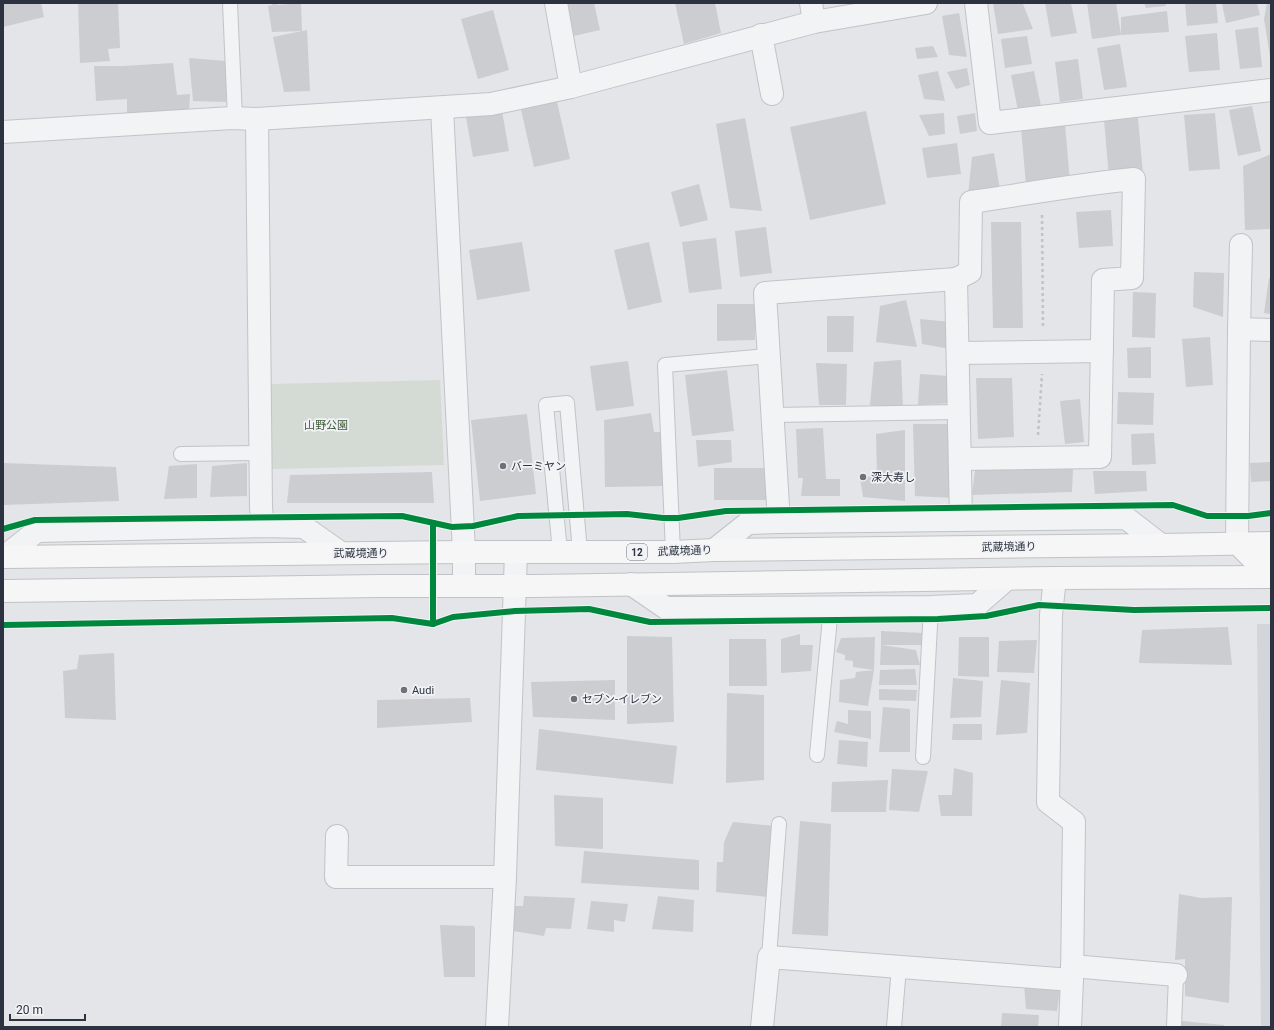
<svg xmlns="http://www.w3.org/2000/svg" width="1274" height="1030" viewBox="0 0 1274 1030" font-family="Roboto,'Noto Sans JP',sans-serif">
  <rect width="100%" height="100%" fill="#e3e5e8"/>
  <polygon fill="#d2d5da" points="1257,624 1271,624 1271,1027 1261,1027"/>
  <polygon fill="#d4dbd4" points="440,380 444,465 272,469 271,384"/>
  <g fill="#cccdd0">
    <polygon points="3,3 41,3 44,17 3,27"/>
    <polygon points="78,3 118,3 120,48 108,49 110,61 80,63"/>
    <polygon points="272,3 277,3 277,5 301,3 302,31 272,32 268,6 272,5"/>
    <polygon points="566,3 594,3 600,30 574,36"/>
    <polygon points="675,3 715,3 721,33 684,44"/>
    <polygon points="993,3 1023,4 1033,29 998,34"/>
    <polygon points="1045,3 1071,3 1077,33 1051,37"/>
    <polygon points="1087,3 1116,3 1121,35 1092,39"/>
    <polygon points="1144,3 1165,3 1166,6 1146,8"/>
    <polygon points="1185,3 1216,3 1218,23 1187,26"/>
    <polygon points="1227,3 1257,3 1260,15 1226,23 1222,4"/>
    <polygon points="1267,3 1271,3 1270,57 1264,19"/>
    <polygon points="493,10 509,70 478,79 461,19"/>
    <polygon points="1167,11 1169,32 1121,35 1121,17"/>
    <polygon points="959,13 967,57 949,55 942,16"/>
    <polygon points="1258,27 1262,67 1240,69 1235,30"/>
    <polygon points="307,30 310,91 284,92 273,37"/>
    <polygon points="1217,33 1220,70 1189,72 1185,36"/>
    <polygon points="1027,36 1032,64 1005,68 1001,39"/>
    <polygon points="1120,44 1127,87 1104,90 1097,48"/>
    <polygon points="933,46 938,57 917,59 915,48"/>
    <polygon points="189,58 226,61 226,102 193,101"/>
    <polygon points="1078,59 1083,99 1060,102 1055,62"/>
    <polygon points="173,63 177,95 190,94 189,115 127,118 127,99 96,101 94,66 123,66"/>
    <polygon points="967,68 970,85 956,89 947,72"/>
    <polygon points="938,71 945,101 924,99 918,75"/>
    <polygon points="1034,71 1041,106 1018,111 1011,75"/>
    <polygon points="555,93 570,159 534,167 519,101"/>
    <polygon points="1252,106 1261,151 1238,156 1229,110"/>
    <polygon points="502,111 509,151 473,157 466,117"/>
    <polygon points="866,111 886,204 810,220 790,127"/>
    <polygon points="944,113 945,134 929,136 919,115"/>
    <polygon points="975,113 977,131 960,134 957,116"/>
    <polygon points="1215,113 1220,169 1189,171 1184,115"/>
    <polygon points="745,118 762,211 730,208 716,124"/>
    <polygon points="1138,118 1143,174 1109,177 1104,120"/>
    <polygon points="1065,124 1070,182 1026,185 1021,128"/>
    <polygon points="957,143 961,174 927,178 922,148"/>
    <polygon points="994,153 1000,190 968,195 972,157"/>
    <polygon points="1271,154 1271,229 1245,230 1243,166"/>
    <polygon points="699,184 708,220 680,227 671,192"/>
    <polygon points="1111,210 1113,246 1079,248 1076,212"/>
    <polygon points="991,222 1021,222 1023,328 993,328"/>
    <polygon points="766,227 772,273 740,277 735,231"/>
    <polygon points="716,238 722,289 689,293 682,242"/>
    <polygon points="522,242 530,291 477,300 469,250"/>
    <polygon points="649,242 662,302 628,310 614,250"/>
    <polygon points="1194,272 1224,273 1223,317 1193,307"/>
    <polygon points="1269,278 1271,278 1271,314 1264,313"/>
    <polygon points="1133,292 1156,293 1155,338 1132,337"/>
    <polygon points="906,300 917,347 876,342 880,306"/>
    <polygon points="717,304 755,304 755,340 717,341"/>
    <polygon points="827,316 854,316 853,352 827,352"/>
    <polygon points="920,319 951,322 950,349 922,344"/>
    <polygon points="1210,337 1213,385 1186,387 1182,339"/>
    <polygon points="1151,347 1151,378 1128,378 1127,348"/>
    <polygon points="901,360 903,408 870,405 874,362"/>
    <polygon points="628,361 634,406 596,411 590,366"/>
    <polygon points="816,363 847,364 846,405 819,405"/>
    <polygon points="727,370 734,431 692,436 685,375"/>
    <polygon points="920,374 949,376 952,403 918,405"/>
    <polygon points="976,378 1012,378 1014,437 978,439"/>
    <polygon points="1118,392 1154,393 1153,425 1117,424"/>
    <polygon points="1080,399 1084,442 1065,444 1060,401"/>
    <polygon points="651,413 654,432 665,432 666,486 605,487 604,420"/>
    <polygon points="527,414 536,494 480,501 471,420"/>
    <polygon points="913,424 952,424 954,498 915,496"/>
    <polygon points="823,428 826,479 840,479 840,496 801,496 803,478 798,478 796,429"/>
    <polygon points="905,430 905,501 863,497 860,478 877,475 876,434"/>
    <polygon points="1154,433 1156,464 1132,465 1131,434"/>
    <polygon points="696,440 731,440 732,462 698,467"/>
    <polygon points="1271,462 1271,481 1251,482 1250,463"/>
    <polygon points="3,463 116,467 119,501 3,505"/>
    <polygon points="247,463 247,496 210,497 212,466"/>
    <polygon points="197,464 197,498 164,499 169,466"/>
    <rect x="714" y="468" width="57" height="32"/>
    <polygon points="1073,469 1072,492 972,495 975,470"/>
    <polygon points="1093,471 1146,471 1147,491 1095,494"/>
    <polygon points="432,472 434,503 287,503 290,475"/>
    <polygon points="1228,627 1232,665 1139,663 1142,630"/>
    <polygon points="881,631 923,633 922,645 881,645"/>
    <polygon points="800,634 800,645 813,645 811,671 781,673 781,639"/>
    <polygon points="627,636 672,637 674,722 627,724"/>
    <polygon points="875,637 874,670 868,706 839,702 840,680 855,678 856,672 874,670 853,667 853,661 845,660 845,655 836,652 841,638"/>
    <polygon points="959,637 989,637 989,677 958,676"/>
    <polygon points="729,639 766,639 767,686 729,686"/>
    <polygon points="1037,640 1034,673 997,672 999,641"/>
    <polygon points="881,645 916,650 920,665 880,665"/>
    <polygon points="114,653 116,720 65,718 63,671 77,669 79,655"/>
    <polygon points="915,669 917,685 879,685 880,670"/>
    <polygon points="953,678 983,681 981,717 950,718"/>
    <polygon points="615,680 615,720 533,717 531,682"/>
    <polygon points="1001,680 1030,683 1027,733 996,735"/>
    <polygon points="879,689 917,690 916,701 879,700"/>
    <polygon points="727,693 764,695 764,780 726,783"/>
    <polygon points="470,698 472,722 377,728 377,700"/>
    <polygon points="883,707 910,709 910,752 879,752"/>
    <polygon points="848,710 871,711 871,739 834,732 837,721 848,724"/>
    <polygon points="953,724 982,724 982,740 952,740"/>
    <polygon points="539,729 677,746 673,784 536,770"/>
    <polygon points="839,740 868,742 867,767 837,764"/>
    <polygon points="954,768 973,773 972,816 941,816 938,795 952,795"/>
    <polygon points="892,769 928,771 919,812 889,810"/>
    <polygon points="888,780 886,812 831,812 832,782"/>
    <polygon points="554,795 603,798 603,849 555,846"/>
    <polygon points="800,821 831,824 828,936 792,934"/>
    <polygon points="733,822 775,826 768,897 716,892 717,862 723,862 724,842"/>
    <polygon points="584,851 699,860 699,890 581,883"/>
    <polygon points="1179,894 1201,898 1232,897 1229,1003 1185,996 1185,959 1175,960"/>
    <polygon points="524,896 575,898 571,929 546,928 544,936 513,931 513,906 523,906"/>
    <polygon points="658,896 694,900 693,932 652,929"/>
    <polygon points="591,901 628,904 625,922 614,920 614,932 587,929"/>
    <polygon points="440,925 474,926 475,929 475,977 444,977"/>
    <polygon points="1061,982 1057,1011 1026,1009 1024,984"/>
    <polygon points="1002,1013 1039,1015 1038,1027 1001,1027"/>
    <polygon points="1182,1021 1224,1025 1224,1027 1182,1027"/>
  </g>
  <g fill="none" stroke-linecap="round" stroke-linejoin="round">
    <g stroke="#c2c3c6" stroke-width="16">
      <g id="lane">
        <polyline points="230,3 235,118"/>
        <polyline points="773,415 959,412"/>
        <polyline points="181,454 261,453"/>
        <polyline points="560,552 546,405 567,403 580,552"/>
        <polyline points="673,552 665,365 768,356"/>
        <polyline points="817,755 831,607"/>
        <polyline points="923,757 931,607"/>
        <polyline points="769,957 779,824"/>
        <polyline points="894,1027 899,967"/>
        <polyline points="1174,1027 1176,975"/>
      </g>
    </g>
    <g stroke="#c2c3c6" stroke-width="24">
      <g id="street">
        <polyline points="556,3 571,87"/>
        <polyline points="811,3 814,22"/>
        <polyline points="976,3 990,123 1271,90"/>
        <polyline points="761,35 772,94"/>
        <polyline points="442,108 464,552 464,585"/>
        <polyline points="257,119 261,508 263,526"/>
        <polyline points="3,132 232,118 257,119 491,104 571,87 814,22 926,3"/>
        <polyline points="956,279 961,520"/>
        <polyline points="1239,329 1271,330"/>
        <polyline points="958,353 1102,351"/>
        <path d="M779,522l-14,-229 191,-14 14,-7 1,-70c55,-8 109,-18 163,-23l-2,99 -29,2 -3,177 -140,2"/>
        <polyline points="1237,543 1239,329 1241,245"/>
        <polyline points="714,550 748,523 779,522 1126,518 1161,545"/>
        <polyline points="5,556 37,531 263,526 304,527 341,553"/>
        <polyline points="1055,578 1051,615 1048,802 1074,822 1072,980 1070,1027"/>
        <polyline points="631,584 666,608 931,607 977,605 1007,579"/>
        <polyline points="337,836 336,877 505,877"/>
        <polyline points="1072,966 1176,975"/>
        <polyline points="497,1027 505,877 516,552"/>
        <polyline points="762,1027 769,957 1072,980"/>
      </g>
    </g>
    <g stroke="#c0c2c5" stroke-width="24">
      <g id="primary">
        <polyline points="1237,543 1253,559 1271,559"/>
        <polyline points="3,557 464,552 673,552 714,550 1161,545 1271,543"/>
        <polyline points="3,591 380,586 535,586 1055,578 1271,577"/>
      </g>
    </g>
    <g stroke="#c1c3c6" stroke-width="2.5" stroke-dasharray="3 3" stroke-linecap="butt">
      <polyline points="1042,215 1043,328"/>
      <polyline points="1038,435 1042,374"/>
    </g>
    <use href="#lane" stroke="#f2f3f4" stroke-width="14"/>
    <use href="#street" stroke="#f2f3f4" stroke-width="22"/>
    <use href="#primary" stroke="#f6f6f6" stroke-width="22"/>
    <g stroke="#f1f3f6" stroke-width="8">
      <g id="cycleway">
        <polyline points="433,523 433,624"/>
        <polyline points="3,529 35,520 402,516 452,527 473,526 518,516 627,514 663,518 678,518 726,511 1173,505 1207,516 1248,516 1271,513"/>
        <polyline points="3,625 392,618 433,624 453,617 515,611 589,609 650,622 938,619 986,616 1039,605 1134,610 1271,608"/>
      </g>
    </g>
    <use href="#cycleway" stroke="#00873e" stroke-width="6"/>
  </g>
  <g fill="#6c717a" stroke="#f1f3f6" stroke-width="1.5">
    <circle cx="503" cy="466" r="4"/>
    <circle cx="863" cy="477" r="4"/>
    <circle cx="404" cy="690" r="4"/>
    <circle cx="574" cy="699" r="4"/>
  </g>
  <g text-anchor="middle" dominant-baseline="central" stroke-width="3.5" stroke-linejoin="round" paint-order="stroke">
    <rect fill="#f1f3f6" stroke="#676c76" stroke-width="1" x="627" y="544" width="20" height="16" rx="3"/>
    <g font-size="10" font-weight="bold" fill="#2c323f">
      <text x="637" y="552">12</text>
    </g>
    <g font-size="11" fill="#40593a" stroke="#f1f3f6">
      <text x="326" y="425">山野公園</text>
    </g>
    <g font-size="11" fill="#2c323f" stroke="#f1f3f6" text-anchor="start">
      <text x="511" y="466">バーミヤン</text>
      <text x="871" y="477">深大寿し</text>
      <text x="412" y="690">Audi</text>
      <text x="582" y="699">セブン-イレブン</text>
    </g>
    <g font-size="11" fill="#2c323f" stroke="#f1f3f6">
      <text transform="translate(1009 547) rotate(-1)">武蔵境通り</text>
      <text transform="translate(685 551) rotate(-2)">武蔵境通り</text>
      <text x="361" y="553">武蔵境通り</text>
    </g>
  </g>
  <rect width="1274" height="1030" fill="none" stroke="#2c323f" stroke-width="8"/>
  <path d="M10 1014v6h75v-6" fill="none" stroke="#2c323f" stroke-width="2"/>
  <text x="16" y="1014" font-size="12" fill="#2c323f" stroke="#f1f3f6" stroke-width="3" paint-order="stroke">20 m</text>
</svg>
